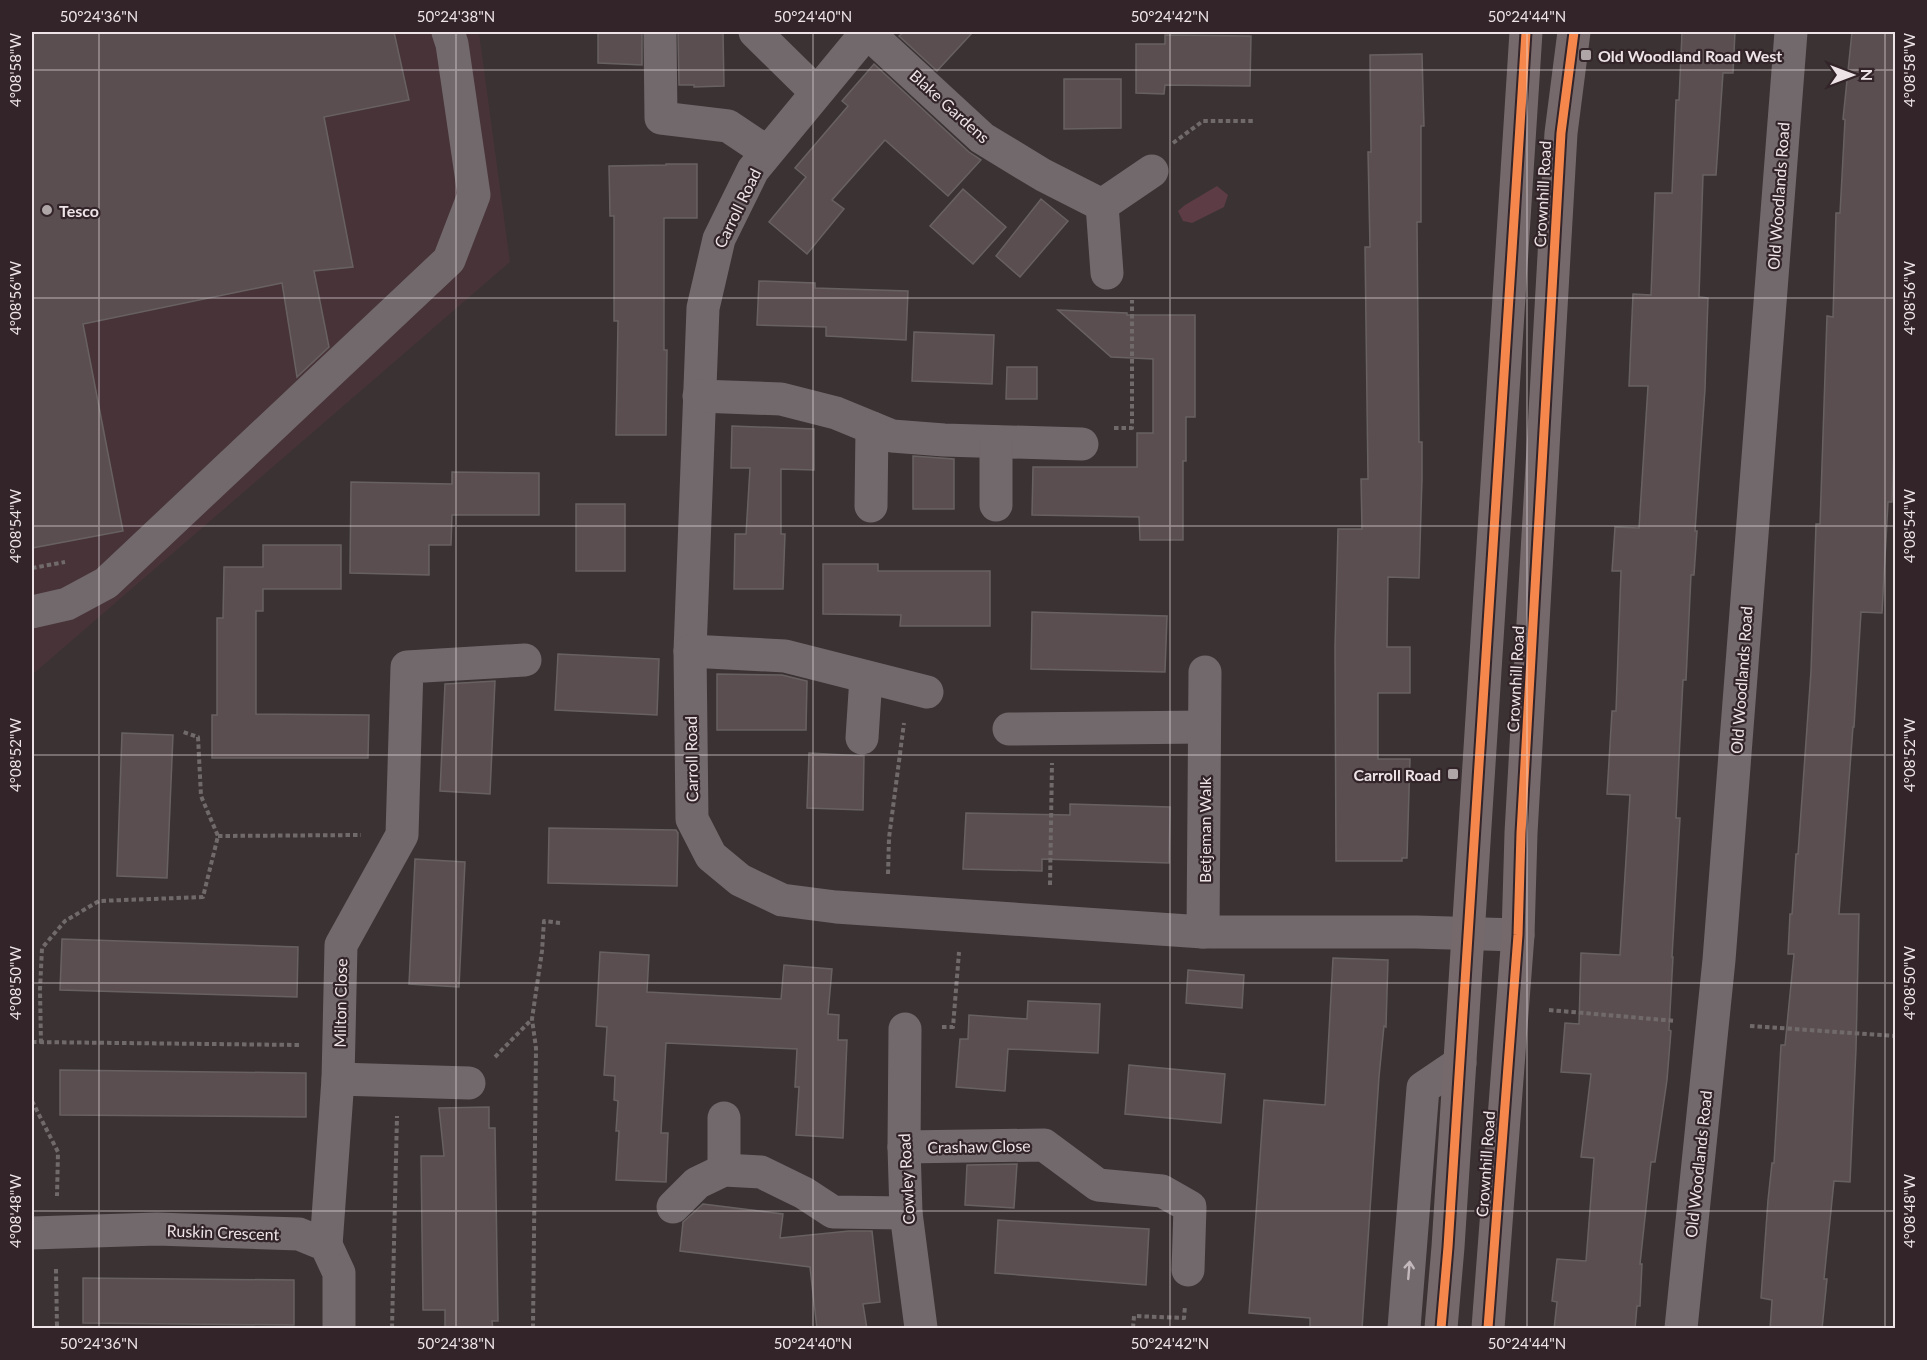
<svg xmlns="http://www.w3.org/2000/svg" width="1927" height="1360" viewBox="0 0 1927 1360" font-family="Lato,sans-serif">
  <rect width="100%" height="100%" fill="#3a3233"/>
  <polygon fill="#473338" points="32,32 479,32 510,262 32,675"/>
  <polygon fill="#5d3c45" points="1217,186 1228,195 1224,207 1192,223 1183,221 1178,211 1185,205"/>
  <g fill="#5b4e51" stroke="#686162" stroke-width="1.5">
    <polygon points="32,32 394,32 409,100 324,117 353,267 314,271 329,347 297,377 282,283 83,324 123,531 32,548"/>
    <polygon points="598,32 642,32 642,65 598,63"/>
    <polygon points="678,32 723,32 724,86 694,87 694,85 679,85"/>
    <polygon points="904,32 973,32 937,71 899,36"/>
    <polygon points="1682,32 1735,32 1733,73 1723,73 1716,175 1703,175 1699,297 1708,298 1705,389 1695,531 1697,531 1694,575 1691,575 1686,680 1683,680 1676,818 1680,818 1672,957 1673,957 1669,1030 1671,1031 1667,1080 1655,1162 1651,1162 1640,1264 1642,1264 1640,1306 1637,1306 1635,1329 1554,1329 1557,1302 1552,1301 1557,1259 1586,1261 1594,1158 1581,1157 1591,1074 1561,1072 1565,1023 1579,1024 1581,953 1620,955 1630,795 1607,794 1612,711 1616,711 1621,571 1612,571 1615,527 1639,528 1648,386 1629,386 1633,294 1651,295 1655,193 1672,193 1676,100 1679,100"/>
    <polygon points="1852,32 1896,32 1896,395 1892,502 1888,502 1882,613 1861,612 1854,727 1853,727 1839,914 1859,914 1856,1049 1850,1182 1834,1181 1824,1279 1827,1279 1822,1329 1770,1329 1772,1300 1761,1298 1768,1200 1772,1163 1774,1163 1781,1045 1785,1045 1794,954 1788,954 1790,914 1792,914 1796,854 1798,854 1811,671 1816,524 1820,524 1827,316 1833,317 1836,213 1840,213 1845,120 1843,119"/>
    <polygon points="1165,35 1251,36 1250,86 1165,85 1164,94 1136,93 1136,44 1165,44"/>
    <polygon points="1422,54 1424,126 1421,126 1421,222 1417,222 1419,442 1422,442 1422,479 1419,578 1388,577 1387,647 1410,647 1410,693 1378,693 1378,759 1410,759 1407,858 1402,858 1402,861 1336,861 1335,647 1338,529 1362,529 1361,479 1368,479 1365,247 1370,247 1368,152 1371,152 1370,55"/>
    <polygon points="874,64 969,152 981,160 948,196 885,140 832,200 844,209 807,254 769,222 806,177 795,168 848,106 842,101"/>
    <polygon points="1064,79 1121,79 1121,128 1064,129"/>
    <polygon points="666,164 697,164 697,218 664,218 664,350 667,350 666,435 616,435 618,321 614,321 614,216 610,216 609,166 666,165"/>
    <polygon points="963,189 1006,227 973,264 930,226"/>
    <polygon points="1041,199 1068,221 1020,277 996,256"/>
    <polygon points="759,281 815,283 815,288 908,291 906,340 826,336 826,327 757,325"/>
    <polygon points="1058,310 1127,313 1127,315 1195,315 1195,417 1186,417 1186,461 1183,461 1183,540 1140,540 1139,517 1032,515 1033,467 1137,467 1137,433 1153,433 1153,359 1111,357"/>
    <polygon points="914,332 994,335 992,384 912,381"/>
    <polygon points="1007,367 1037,367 1037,399 1006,399"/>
    <polygon points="732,426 814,429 814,470 781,469 781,534 785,534 783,589 734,589 735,534 746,534 750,468 731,468"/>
    <polygon points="913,456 954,459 954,509 913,509"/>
    <polygon points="452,472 539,473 539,515 452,515 451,545 429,545 429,575 350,573 351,482 452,484"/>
    <rect x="576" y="504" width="49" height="67"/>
    <polygon points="263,545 341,545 341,589 263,589 263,611 256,611 256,714 369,715 368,758 212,758 212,715 217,715 217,618 223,618 224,567 263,567"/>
    <polygon points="823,564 878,564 878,571 990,571 990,626 900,626 901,615 823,614"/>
    <polygon points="1032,612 1167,616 1165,672 1031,669"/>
    <polygon points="558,654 659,659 657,715 555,710"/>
    <polygon points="717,674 782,675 807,681 806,730 717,730"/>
    <polygon points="495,681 490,794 440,791 445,684"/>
    <polygon points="122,733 173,735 167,878 117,876"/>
    <polygon points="809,753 864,756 863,810 807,808"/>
    <polygon points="1070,804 1170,807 1169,863 1042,859 1042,871 963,869 966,813 1070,815"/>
    <polygon points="549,828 676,830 678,833 677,886 548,883"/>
    <polygon points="415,859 465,862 459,987 409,984"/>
    <polygon points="62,939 298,947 297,997 60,990"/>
    <polygon points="600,952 649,955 647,992 781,999 784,965 832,969 828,1014 839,1015 838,1040 847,1040 843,1138 796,1135 799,1087 795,1087 797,1049 666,1043 661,1133 668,1133 666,1182 616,1180 619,1131 616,1131 618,1101 614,1100 615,1076 604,1075 607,1027 596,1026"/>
    <polygon points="1333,958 1388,960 1386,1027 1384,1026 1379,1077 1362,1329 1310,1329 1310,1318 1249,1313 1264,1100 1325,1105"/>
    <polygon points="1188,970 1244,975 1242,1008 1186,1003"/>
    <polygon points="1028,1001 1100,1004 1098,1053 1008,1049 1005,1091 956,1087 960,1039 968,1039 969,1015 1027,1019"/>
    <polygon points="1129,1065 1225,1074 1221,1123 1125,1114"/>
    <polygon points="60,1070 306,1073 306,1117 60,1115"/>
    <polygon points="489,1107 489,1128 495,1128 498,1321 492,1321 493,1329 445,1329 445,1310 423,1310 421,1156 444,1156 439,1108"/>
    <polygon points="1017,1164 1014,1208 965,1205 967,1165"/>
    <polygon points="703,1204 783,1214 780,1238 849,1231 872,1231 880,1302 863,1304 867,1329 817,1329 810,1267 680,1251 683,1222"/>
    <polygon points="998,1220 1149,1229 1146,1285 995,1273"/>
    <polygon points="83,1278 294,1280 294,1325 83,1323"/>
  </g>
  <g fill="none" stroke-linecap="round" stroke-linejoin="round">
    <g stroke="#716a6b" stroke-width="4" stroke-dasharray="4.5 3" stroke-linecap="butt">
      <polyline points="1173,143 1203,121 1255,121"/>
      <polyline points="1114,428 1132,428 1132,300"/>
      <polyline points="32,568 65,562"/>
      <polyline points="218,836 361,835"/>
      <polyline points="888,874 889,838 904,723"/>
      <polyline points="1050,885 1052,763"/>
      <polyline points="1549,1010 1676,1021"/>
      <polyline points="1750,1026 1896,1036"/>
      <polyline points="942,1027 953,1027 959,952"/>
      <polyline points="32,1042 302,1045"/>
      <polyline points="41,1043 40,990 42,948 65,921 99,901 203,897 218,836 201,796 198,737 183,732"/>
      <polyline points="495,1057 532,1019"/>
      <polyline points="32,1101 58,1152 57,1196"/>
      <polyline points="56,1269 57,1328"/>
      <polyline points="392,1328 397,1116"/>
      <polyline points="533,1328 536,1048 532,1019 542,951 544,921 560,923"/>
      <polyline points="1133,1328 1134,1316 1184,1318 1185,1306"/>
    </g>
    <g stroke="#72696c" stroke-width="33">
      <polyline points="755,32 816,92"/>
      <polyline points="867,32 753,170 719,239 703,308 690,651 692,819 711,856 740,880 782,900 836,907 1203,932 1416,932 1518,935"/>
      <polyline points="867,32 982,138 1043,175 1102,205"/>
      <polyline points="660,34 661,118 728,126 767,152"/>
      <polyline points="1107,273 1102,205 1152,171"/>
      <polyline points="699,396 781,399 836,413 892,436 944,440 1082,444"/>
      <polyline points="996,442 996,505"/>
      <polyline points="871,506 872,428"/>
      <polyline points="32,612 67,604 106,583 449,260 474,195 452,44 448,32"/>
      <polyline points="690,651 785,656 927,692"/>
      <polyline points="1009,729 1204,727"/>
      <polyline points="862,738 866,677"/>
      <polyline points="1203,932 1205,672"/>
      <polyline points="905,1029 904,1147 906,1213 921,1328"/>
      <polyline points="338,1079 469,1083"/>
      <polyline points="724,1118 724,1170"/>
      <polyline points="904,1147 1044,1145 1098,1185 1162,1191 1190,1207 1188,1270"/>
      <polyline points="673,1207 697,1183 724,1170 761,1172 804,1193 833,1212 906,1213"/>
      <polyline points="32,1233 157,1229 299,1234 326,1245 339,1273 339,1328"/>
      <polyline points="326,1245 338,1079 341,945 402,835 407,667 525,660"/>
      <polyline points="1404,1328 1423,1088 1460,1063"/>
      <polyline points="1681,1328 1719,960 1791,32"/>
    </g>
    <g stroke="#75696c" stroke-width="33">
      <polyline points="1441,1328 1448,1247 1526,32"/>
      <polyline points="1488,1328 1518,935 1521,833 1561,133 1574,32"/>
    </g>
    <g stroke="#322428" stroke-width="13">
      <g id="cycleway">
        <polyline points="1441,1328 1448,1247 1526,32"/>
        <polyline points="1488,1328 1518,935 1521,833 1561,133 1574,32"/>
      </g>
    </g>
    <use href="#cycleway" stroke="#f5874c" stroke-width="9"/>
  </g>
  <defs><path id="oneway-shaft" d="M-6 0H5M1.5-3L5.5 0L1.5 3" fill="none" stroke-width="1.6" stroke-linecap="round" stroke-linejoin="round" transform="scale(1.5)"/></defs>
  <use stroke="#c3b9bc" href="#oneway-shaft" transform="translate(1409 1270) rotate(-85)"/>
  <path fill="none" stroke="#eee4e7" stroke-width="1.5" stroke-opacity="0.45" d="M99,32v1296M456,32v1296M813,32v1296M1170,32v1296M1527,32v1296M1885,32v1296M32,70h1864M32,298h1864M32,526h1864M32,755h1864M32,983h1864M32,1211h1864"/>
  <g fill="#afa6a8" stroke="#322428" stroke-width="2">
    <rect x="1580" y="49" width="12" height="12" rx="3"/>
    <circle cx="47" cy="210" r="6"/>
    <rect x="1447" y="768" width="12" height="12" rx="3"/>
  </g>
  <g text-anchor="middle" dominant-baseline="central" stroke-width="4.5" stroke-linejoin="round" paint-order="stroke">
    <g font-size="16" font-weight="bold" fill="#eee4e7" stroke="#322428" text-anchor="start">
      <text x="1598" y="55">Old Woodland Road West</text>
      <text x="59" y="210">Tesco</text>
      <text x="1441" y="774" text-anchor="end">Carroll Road</text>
    </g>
    <g font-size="16" fill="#eee4e7" stroke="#322428">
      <text transform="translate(950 106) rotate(42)">Blake Gardens</text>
      <text transform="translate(1542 194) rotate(-87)">Crownhill Road</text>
      <text transform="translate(1778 196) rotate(-86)">Old Woodlands Road</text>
      <text transform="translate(737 208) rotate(-64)">Carroll Road</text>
      <text transform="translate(1515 679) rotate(-87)">Crownhill Road</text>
      <text transform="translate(1741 680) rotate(-86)">Old Woodlands Road</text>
      <text transform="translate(691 759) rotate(-91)">Carroll Road</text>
      <text transform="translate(1204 830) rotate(-90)">Betjeman Walk</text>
      <text transform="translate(340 1003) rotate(-89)">Milton Close</text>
      <text transform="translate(979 1146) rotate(-1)">Crashaw Close</text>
      <text transform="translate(1485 1164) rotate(-86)">Crownhill Road</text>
      <text transform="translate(1698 1164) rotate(-84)">Old Woodlands Road</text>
      <text transform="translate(906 1179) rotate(-93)">Cowley Road</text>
      <text transform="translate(223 1232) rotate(2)">Ruskin Crescent</text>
    </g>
  </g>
  <rect width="1927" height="1360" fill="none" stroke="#322428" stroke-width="66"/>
  <g transform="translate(1852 75) rotate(90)" stroke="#322428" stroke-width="4.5" paint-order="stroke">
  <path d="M0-4.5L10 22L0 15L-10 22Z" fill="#eee4e7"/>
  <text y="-9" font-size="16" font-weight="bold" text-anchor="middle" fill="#eee4e7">N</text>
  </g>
  <rect x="33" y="33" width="1861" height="1294" fill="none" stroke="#eee4e7" stroke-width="2"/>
  <g font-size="15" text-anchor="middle" fill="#eee4e7">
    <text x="99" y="22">50°24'36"N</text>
    <text x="456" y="22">50°24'38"N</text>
    <text x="813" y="22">50°24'40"N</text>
    <text x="1170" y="22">50°24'42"N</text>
    <text x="1527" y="22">50°24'44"N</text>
    <text transform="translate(1910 70) rotate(-90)" y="5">4°08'58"W</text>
    <text transform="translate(16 70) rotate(-90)" y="5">4°08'58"W</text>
    <text transform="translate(1910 298) rotate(-90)" y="5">4°08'56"W</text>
    <text transform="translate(16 298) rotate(-90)" y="5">4°08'56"W</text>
    <text transform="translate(1910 526) rotate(-90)" y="5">4°08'54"W</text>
    <text transform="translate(16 526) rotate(-90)" y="5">4°08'54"W</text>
    <text transform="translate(1910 755) rotate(-90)" y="5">4°08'52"W</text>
    <text transform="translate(16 755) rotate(-90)" y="5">4°08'52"W</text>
    <text transform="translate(1910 983) rotate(-90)" y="5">4°08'50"W</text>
    <text transform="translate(16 983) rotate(-90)" y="5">4°08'50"W</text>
    <text transform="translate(1910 1211) rotate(-90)" y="5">4°08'48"W</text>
    <text transform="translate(16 1211) rotate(-90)" y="5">4°08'48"W</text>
    <text x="99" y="1349">50°24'36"N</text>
    <text x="456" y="1349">50°24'38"N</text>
    <text x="813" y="1349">50°24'40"N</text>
    <text x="1170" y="1349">50°24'42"N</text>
    <text x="1527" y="1349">50°24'44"N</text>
  </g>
</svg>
